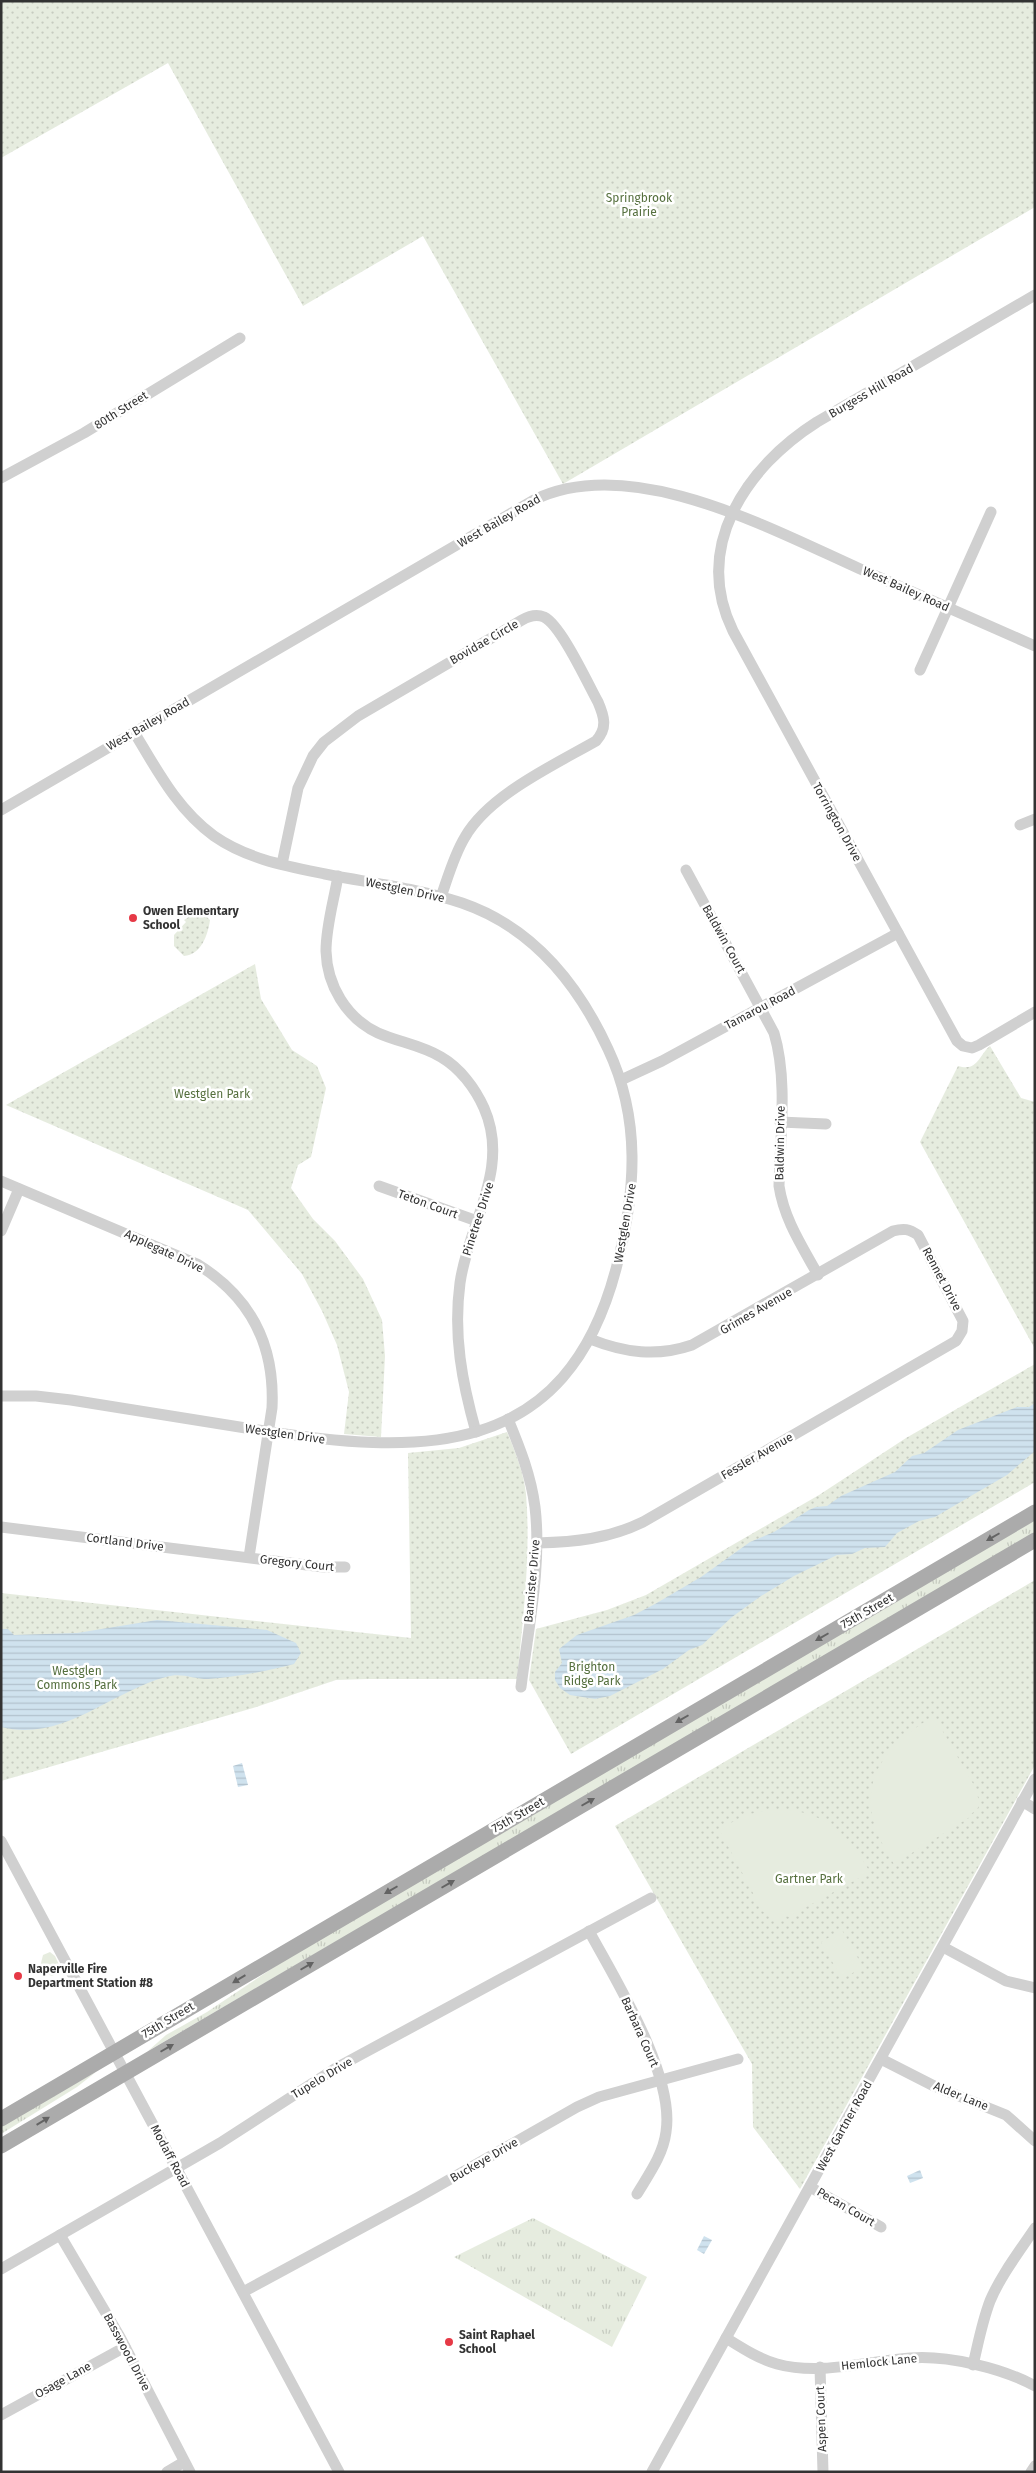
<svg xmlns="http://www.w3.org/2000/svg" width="1036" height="2473" viewBox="0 0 1036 2473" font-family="'Fira Sans',sans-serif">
  <defs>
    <pattern id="grass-tufts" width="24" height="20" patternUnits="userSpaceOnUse" patternTransform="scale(1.25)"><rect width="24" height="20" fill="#e6ecdf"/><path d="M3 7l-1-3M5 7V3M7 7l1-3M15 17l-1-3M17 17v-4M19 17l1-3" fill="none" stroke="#c6cbc0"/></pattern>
    <pattern id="park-dots" width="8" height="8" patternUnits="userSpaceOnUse" patternTransform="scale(1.25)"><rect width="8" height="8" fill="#e6ecdf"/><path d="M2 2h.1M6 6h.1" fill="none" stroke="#c6cbc0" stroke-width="1.8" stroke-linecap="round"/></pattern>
    <pattern id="water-rules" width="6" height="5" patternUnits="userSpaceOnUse" patternTransform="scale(1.25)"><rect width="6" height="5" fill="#cfe2ee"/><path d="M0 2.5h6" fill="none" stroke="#b2c2cd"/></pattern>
  </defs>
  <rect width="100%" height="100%" fill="#fff"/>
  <g fill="url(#grass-tufts)">
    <polygon points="1035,1520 1035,1534 148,2051 166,2035 207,2012 304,1947"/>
    <polygon points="50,1952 55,1956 60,1967 58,1973 52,1976 45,1973 41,1963 43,1955"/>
    <polygon points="96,2072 77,2087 1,2134 1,2125"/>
    <polygon points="533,2218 647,2277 612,2347 454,2257"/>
  </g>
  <g fill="url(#park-dots)">
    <polygon points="1,1 1035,1 1035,207 563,484 423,236 303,306 168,63 1,158"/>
    <path d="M200,910l10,10c-2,15 -9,35 -26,36l-10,-10v-11l12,-13 -2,-2z"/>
    <polygon points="255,964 261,999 292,1050 317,1066 326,1088 311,1157 298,1165 291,1188 313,1219 335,1241 363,1279 382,1320 385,1356 381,1437 344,1434 349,1392 337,1345 322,1311 302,1274 248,1210 6,1105"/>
    <path d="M990,1046l31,52 14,4v247l-115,-207 38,-76c20,6 21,-11 32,-20z"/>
    <polygon points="1035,1364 1035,1482 571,1754 529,1680 536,1629 607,1610 646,1595 819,1495 906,1438"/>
    <path d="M507,1432c8,19 17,41 19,62 5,61 -3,125 -9,185h-149l-32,1 -83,28 -252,73v-188l410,45 -3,-185 51,-5z"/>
    <polygon points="1035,1580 1035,1765 800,2189 753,2127 752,2064 615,1826"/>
  </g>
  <g fill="#e6ecdf">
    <path d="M934,1716l45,78 -2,1 3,7 -3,8 -8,5 1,2 -76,47c-43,-65 -25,-109 40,-148z"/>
    <path d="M772,1809c49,0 74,22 98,63l-82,45 -2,-2 -9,5 -8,-3 -3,-6 -3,1 -44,-83 27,-14z"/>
    <polygon points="842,1930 863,1967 842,1979 821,1942"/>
  </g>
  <g fill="url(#water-rules)">
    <polygon points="1035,1403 1035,1451 1007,1475 976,1493 935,1517 919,1521 897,1533 885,1547 865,1548 852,1554 837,1555 794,1576 761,1596 732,1617 702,1645 689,1650 663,1669 610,1696 595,1699 570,1695 560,1688 555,1680 555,1672 562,1663 559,1649 577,1635 634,1615 655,1604 701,1577 750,1542 774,1532 809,1510 816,1507 827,1506 841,1496 895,1472 912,1456 924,1453 958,1430 1017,1407 1029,1407"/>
    <path d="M157,1620l110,10 29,13 5,10 -7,11c-27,7 -58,13 -86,15 -15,0 -27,-7 -42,-2 -54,14 -104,66 -165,50v-98h7l6,6 63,-2z"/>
    <polygon points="242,1763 248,1785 238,1787 233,1766"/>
    <polygon points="920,2170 923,2178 910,2183 907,2176"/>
    <polygon points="704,2236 712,2240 704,2254 697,2250"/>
  </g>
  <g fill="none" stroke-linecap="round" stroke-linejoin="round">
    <g stroke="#d0d0d0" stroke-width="11">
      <path d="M1035,295l-218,127c-71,45 -125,125 -84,209l224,410 6,5 9,2 7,-3 56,-33"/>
      <polyline points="1,478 84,433 240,338"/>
      <polyline points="920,670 991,512"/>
      <path d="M1,810l533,-310c96,-47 235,28 324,68 59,26 118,52 177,78"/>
      <polyline points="1020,825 1035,819"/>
      <path d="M282,864l16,-76 15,-32 11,-14 34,-26 164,-96c7,-4 15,-6 22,-3 17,8 44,67 54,85 6,14 10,26 -2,39 -42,24 -107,54 -131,96 -11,18 -17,40 -24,60"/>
      <path d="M686,870l88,163c14,46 6,105 5,153 5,33 23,60 39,89"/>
      <path d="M338,876c-4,24 -12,50 -12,75 1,34 20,67 52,82 20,9 43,12 63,24 19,11 34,31 43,51 27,61 -16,116 -24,175 -7,52 2,99 16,149"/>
      <polyline points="621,1080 662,1061 898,933"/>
      <polyline points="780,1122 826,1124"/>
      <path d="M1,1181l196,83c54,33 78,82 75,144l-23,149"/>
      <polyline points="379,1186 477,1221"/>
      <polyline points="1,1231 19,1189"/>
      <path d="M1,1396h35l35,4c60,10 121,19 181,29 168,27 315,33 365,-164 19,-74 24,-146 -9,-216 -30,-65 -76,-122 -146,-146 -44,-15 -92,-20 -137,-29 -39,-8 -78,-15 -111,-38 -37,-27 -57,-66 -80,-104"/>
      <path d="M508,1419c12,29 23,57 27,88 7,59 -7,122 -14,180"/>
      <polyline points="1,1527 323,1567 345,1567"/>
      <path d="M537,1543c38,-1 71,-4 106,-21l313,-181 6,-10 1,-10 -45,-86c-9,-6 -14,-7 -25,-4l-201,114c-35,12 -67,8 -102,-6"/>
      <polyline points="1022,1801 1035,1809"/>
      <polyline points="1,1841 339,2472"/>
      <path d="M589,1931c27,50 86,144 77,201 -3,23 -17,42 -29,62"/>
      <polyline points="943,1947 1006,1981 1035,1988"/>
      <polyline points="881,2059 934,2086 1006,2115 1035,2141"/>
      <polyline points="810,2187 881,2227"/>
      <polyline points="60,2235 120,2337 190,2472"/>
      <polyline points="1,2269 220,2143 336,2068 651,1898"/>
      <polyline points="243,2292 417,2198 577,2107 599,2097 738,2059"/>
      <path d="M726,2338c16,10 33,21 51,26 43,12 90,-3 133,-6 37,-3 92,10 125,28"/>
      <path d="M973,2365c5,-21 9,-43 17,-64 11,-26 29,-49 45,-73"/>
      <polyline points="820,2367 823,2472"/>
      <polyline points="1,2415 125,2347"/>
      <polyline points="167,2472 184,2462"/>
      <polyline points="652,2472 1035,1779"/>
      <polyline points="1031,2472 1035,2466"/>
    </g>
    <g stroke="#ababab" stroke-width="15">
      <polyline points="1,2119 1035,1512"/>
      <polyline points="1,2146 1035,1540"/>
    </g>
  </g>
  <defs><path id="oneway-solid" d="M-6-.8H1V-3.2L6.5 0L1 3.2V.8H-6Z" transform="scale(1.25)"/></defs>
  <g fill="#636363">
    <use href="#oneway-solid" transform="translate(993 1537) rotate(150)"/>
    <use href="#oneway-solid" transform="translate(822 1637) rotate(150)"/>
    <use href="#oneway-solid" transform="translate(682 1719) rotate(150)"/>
    <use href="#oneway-solid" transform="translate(588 1802) rotate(-30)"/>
    <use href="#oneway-solid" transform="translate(448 1884) rotate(-30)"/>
    <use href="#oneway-solid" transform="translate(391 1890) rotate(150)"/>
    <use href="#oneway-solid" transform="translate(307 1966) rotate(-30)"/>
    <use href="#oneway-solid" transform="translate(239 1979) rotate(149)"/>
    <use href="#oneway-solid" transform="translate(167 2048) rotate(-30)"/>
    <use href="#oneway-solid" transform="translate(43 2121) rotate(-31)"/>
  </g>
  <g fill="#e63946" stroke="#fff" stroke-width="2">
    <circle cx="133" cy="918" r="5"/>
    <circle cx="18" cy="1976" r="5"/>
    <circle cx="449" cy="2342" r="5"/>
  </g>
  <g text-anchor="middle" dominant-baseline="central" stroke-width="5" stroke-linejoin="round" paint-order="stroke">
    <g font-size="12" fill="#56703f" stroke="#fff">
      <text x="639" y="198">Springbrook<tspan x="639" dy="14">Prairie</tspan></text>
      <text x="212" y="1094">Westglen Park</text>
      <text x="592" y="1667">Brighton<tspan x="592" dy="14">Ridge Park</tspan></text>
      <text x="77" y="1671">Westglen<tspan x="77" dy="14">Commons Park</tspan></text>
      <text x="809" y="1879">Gartner Park</text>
    </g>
    <g font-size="12" fill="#333" stroke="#fff">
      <text transform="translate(871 391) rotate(-30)">Burgess Hill Road</text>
      <text transform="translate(121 410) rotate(-32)">80th Street</text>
      <text transform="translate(499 521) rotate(-30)">West Bailey Road</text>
      <text transform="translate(906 589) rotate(24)">West Bailey Road</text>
      <text transform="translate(484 642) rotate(-30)">Bovidae Circle</text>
      <text transform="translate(148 724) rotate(-30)">West Bailey Road</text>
      <text transform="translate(837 822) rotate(61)">Torrington Drive</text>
      <text transform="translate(405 890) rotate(12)">Westglen Drive</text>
      <text transform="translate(724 939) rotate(61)">Baldwin Court</text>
      <text transform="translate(760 1008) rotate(-28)">Tamarou Road</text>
      <text transform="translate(780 1143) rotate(-89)">Baldwin Drive</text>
      <text transform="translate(428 1204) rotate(20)">Teton Court</text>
      <text transform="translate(478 1219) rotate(-72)">Pinetree Drive</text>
      <text transform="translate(625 1223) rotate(-80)">Westglen Drive</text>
      <text transform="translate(164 1251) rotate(25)">Applegate Drive</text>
      <text transform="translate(942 1279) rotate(62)">Rennet Drive</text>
      <text transform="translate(756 1311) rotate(-30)">Grimes Avenue</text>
      <text transform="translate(285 1434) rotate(8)">Westglen Drive</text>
      <text transform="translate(757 1456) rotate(-30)">Fessler Avenue</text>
      <text transform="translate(125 1542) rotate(7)">Cortland Drive</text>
      <text transform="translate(297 1563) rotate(6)">Gregory Court</text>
      <text transform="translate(532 1581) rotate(-85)">Bannister Drive</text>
      <text transform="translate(867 1611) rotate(-30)">75th Street</text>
      <text transform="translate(518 1815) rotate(-30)">75th Street</text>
      <text transform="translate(168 2020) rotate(-31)">75th Street</text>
      <text transform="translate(640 2032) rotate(66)">Barbara Court</text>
      <text transform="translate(322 2078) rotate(-31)">Tupelo Drive</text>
      <text transform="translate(961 2096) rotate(22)">Alder Lane</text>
      <text transform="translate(844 2126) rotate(-61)">West Gartner Road</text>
      <text transform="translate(170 2156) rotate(62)">Modaff Road</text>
      <text transform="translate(484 2160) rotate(-30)">Buckeye Drive</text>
      <text transform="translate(846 2207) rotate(30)">Pecan Court</text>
      <text transform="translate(127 2352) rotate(62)">Basswood Drive</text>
      <text transform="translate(879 2362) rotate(-6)">Hemlock Lane</text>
      <text transform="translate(63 2380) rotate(-29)">Osage Lane</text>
      <text transform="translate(821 2419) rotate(-92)">Aspen Court</text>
    </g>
    <g font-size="12" font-weight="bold" fill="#333" stroke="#fff" text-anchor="start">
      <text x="143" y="911">Owen Elementary<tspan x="143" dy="14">School</tspan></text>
      <text x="28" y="1969">Naperville Fire<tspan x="28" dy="14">Department Station #8</tspan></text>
      <text x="459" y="2335">Saint Raphael<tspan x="459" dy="14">School</tspan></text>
    </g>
  </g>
  <rect width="1036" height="2473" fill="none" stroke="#333333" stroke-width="5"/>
</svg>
